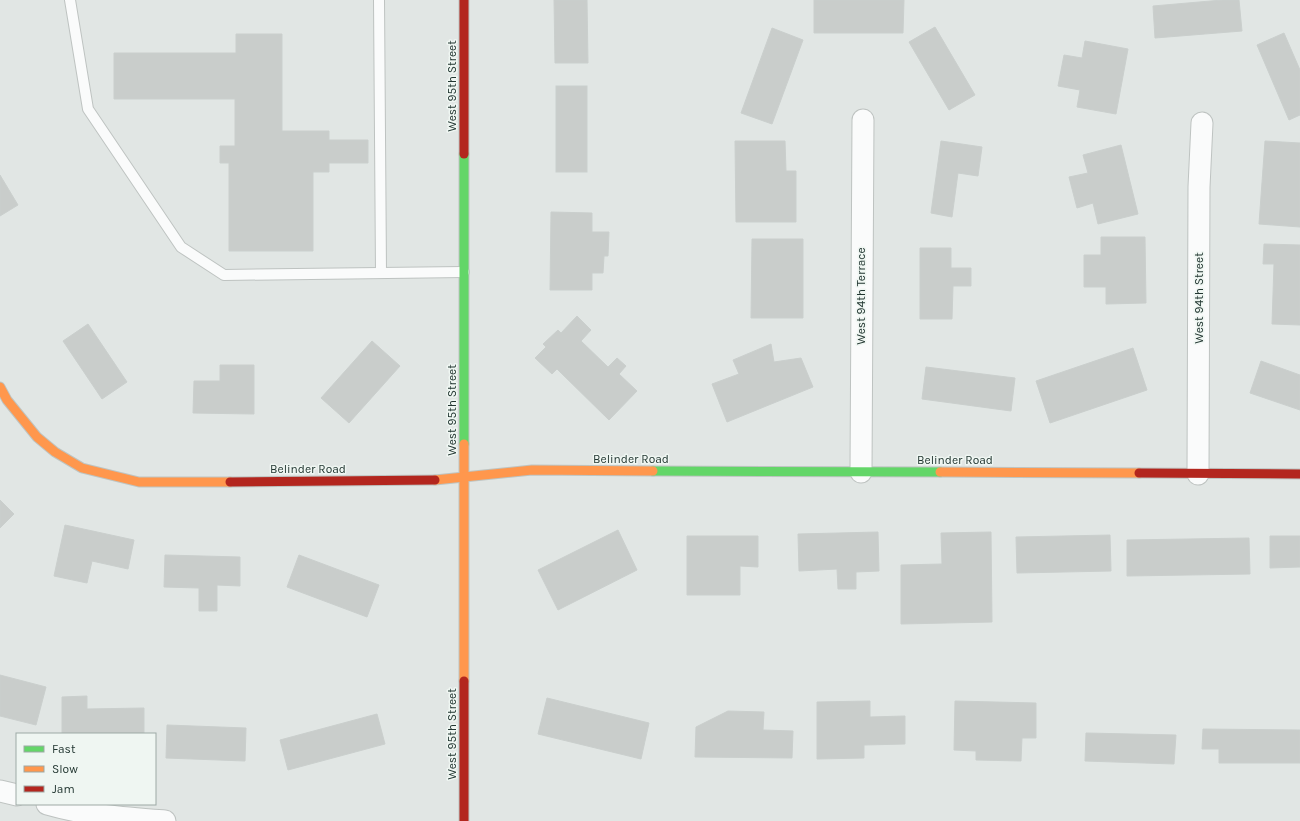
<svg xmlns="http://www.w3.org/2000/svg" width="1300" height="821" viewBox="0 0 1300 821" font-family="Karla,sans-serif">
  <rect width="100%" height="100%" fill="#e1e6e4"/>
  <g fill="#c9cdcb" stroke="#cacfcd">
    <polygon points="554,0 587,0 588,63 555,63"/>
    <polygon points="814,0 904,0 903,33 814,33"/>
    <polygon points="1222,0 1239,0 1242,31 1155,38 1153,6"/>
    <polygon points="935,27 975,95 949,110 909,42"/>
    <polygon points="772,28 803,40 772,124 741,113"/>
    <polygon points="1284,33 1300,70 1300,115 1289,120 1257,45"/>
    <polygon points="236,34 282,34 282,131 329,131 329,140 368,140 368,163 329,163 329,172 313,172 313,251 229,251 229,163 220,163 220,146 235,146 235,99 114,99 114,53 236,53"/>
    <polygon points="1085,41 1128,49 1116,114 1077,107 1080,90 1058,86 1064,55 1082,58"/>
    <rect x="556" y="86" width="31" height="86"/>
    <polygon points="735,141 785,141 786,171 796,171 796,222 736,222"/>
    <polygon points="941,141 982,147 978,176 958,173 952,217 931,213"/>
    <polygon points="1265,141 1300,143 1300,227 1259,224"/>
    <polygon points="1121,145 1138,214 1098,224 1093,203 1077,208 1069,177 1088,173 1083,155"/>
    <polygon points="0,175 18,205 0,216"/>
    <polygon points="551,212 592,213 592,232 609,232 608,256 604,256 603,273 592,273 592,290 550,290"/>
    <polygon points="1101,237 1145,237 1146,303 1106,304 1106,287 1084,287 1084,255 1101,255"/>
    <polygon points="752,239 803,239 803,318 751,318"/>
    <polygon points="1264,244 1300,245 1300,325 1272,324 1274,264 1263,264"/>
    <polygon points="920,248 951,248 951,268 971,268 971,286 953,286 952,319 920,319"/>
    <polygon points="577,316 591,330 581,341 608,367 617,358 626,366 619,374 637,391 609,420 557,369 552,374 535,358 546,347 543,344 558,330 561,333"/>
    <polygon points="88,324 127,382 102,399 63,341"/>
    <polygon points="372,341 400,366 349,423 321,398"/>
    <polygon points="771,344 774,362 801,358 813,387 727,422 712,384 739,374 733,360"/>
    <polygon points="1133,348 1147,390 1050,423 1036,381"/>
    <polygon points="1261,361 1300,375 1300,410 1250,393"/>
    <polygon points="220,365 254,365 254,414 193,413 194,381 220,381"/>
    <polygon points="926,367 1015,378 1011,411 922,399"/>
    <polygon points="0,500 14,514 0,528"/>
    <polygon points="65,525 134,540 128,569 92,561 87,583 54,576"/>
    <polygon points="618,530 637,570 558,610 538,570"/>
    <polygon points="878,532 879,571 856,572 856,589 838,589 837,569 799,571 798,534"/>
    <polygon points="991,532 992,622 901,624 901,565 942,564 941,533"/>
    <polygon points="1110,535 1111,571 1017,573 1016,537"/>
    <polygon points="687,536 758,536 758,567 740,566 740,595 687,595"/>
    <polygon points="1270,536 1300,536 1300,567 1270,568"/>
    <polygon points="1249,538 1250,574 1127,576 1127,540"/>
    <polygon points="165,555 240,557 240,586 217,585 217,611 199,611 199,588 164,587"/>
    <polygon points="299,555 379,585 367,617 287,587"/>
    <polygon points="0,675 46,687 36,725 0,716"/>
    <polygon points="87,696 87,709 144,708 144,734 62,734 62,697"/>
    <polygon points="547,698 649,723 641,759 538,734"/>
    <polygon points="870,701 870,717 905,716 905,744 864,745 864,758 817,759 817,702"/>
    <polygon points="955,701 1036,703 1036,738 1022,738 1021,761 976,760 976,751 954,750"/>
    <polygon points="728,711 764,712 763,730 793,731 792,758 695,757 696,727"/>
    <polygon points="377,714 385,744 288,770 280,740"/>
    <polygon points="167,725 246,728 245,761 166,758"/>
    <polygon points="1203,729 1300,730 1300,763 1219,763 1219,749 1202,749"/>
    <polygon points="1086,733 1176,735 1174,764 1085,761"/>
  </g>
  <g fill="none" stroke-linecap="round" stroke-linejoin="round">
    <g stroke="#bec3c1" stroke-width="12">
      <g id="lane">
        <polyline points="70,0 88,109 181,247 224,275 464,272"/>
        <polyline points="379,0 381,273"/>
      </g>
    </g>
    <g stroke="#bec3c1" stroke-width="23">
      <g id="street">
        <polyline points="861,472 863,120"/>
        <polyline points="1198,474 1199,187 1202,123"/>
        <polyline points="0,791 17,795"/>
        <path d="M47,804c38,11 79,14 118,17"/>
      </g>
    </g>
    <g stroke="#bec4c1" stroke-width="11">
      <g id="fast">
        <polyline points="464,154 464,444"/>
        <polyline points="653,471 940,472"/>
      </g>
    </g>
    <g stroke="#bec4c1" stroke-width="11">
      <g id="slow">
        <polyline points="0,387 7,400 37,437 55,452 82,468 139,482 230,482"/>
        <polyline points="464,444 464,681"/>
        <polyline points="940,472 1139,473"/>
        <polyline points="435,480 532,470 653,471"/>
      </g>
    </g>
    <g stroke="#bec4c1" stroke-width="11">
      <g id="jam">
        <polyline points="464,0 464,154"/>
        <polyline points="1139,473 1300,474"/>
        <polyline points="230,482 435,480"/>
        <polyline points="464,681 464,821"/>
      </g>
    </g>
    <use href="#lane" stroke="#fafbfb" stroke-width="10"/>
    <use href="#street" stroke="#fafbfb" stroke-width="21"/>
    <use href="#fast" stroke="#63d668" stroke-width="9"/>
    <use href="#slow" stroke="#ff974d" stroke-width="9"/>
    <use href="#jam" stroke="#b3261e" stroke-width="9"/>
  </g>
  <g text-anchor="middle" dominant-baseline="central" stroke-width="3" stroke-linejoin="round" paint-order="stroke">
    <g font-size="12" fill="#223631" stroke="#eff6f2">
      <text transform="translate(452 86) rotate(-90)">West 95th Street</text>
      <text transform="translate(861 296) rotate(-90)">West 94th Terrace</text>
      <text transform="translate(1199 298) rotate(-90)">West 94th Street</text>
      <text transform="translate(452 410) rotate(-90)">West 95th Street</text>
      <text x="631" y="459">Belinder Road</text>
      <text x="955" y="460">Belinder Road</text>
      <text x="308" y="469">Belinder Road</text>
      <text transform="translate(452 734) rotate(-90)">West 95th Street</text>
    </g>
  </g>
  <rect x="16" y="733" width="140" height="72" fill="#eff6f2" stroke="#9da9a5"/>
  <rect x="24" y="746" width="20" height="6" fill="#63d668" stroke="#9da9a5"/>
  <text x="52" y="753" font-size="12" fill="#223631">Fast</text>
  <rect x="24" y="766" width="20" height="6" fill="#ff974d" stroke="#9da9a5"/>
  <text x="52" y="773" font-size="12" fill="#223631">Slow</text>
  <rect x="24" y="786" width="20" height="6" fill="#b3261e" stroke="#9da9a5"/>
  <text x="52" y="793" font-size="12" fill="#223631">Jam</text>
</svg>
